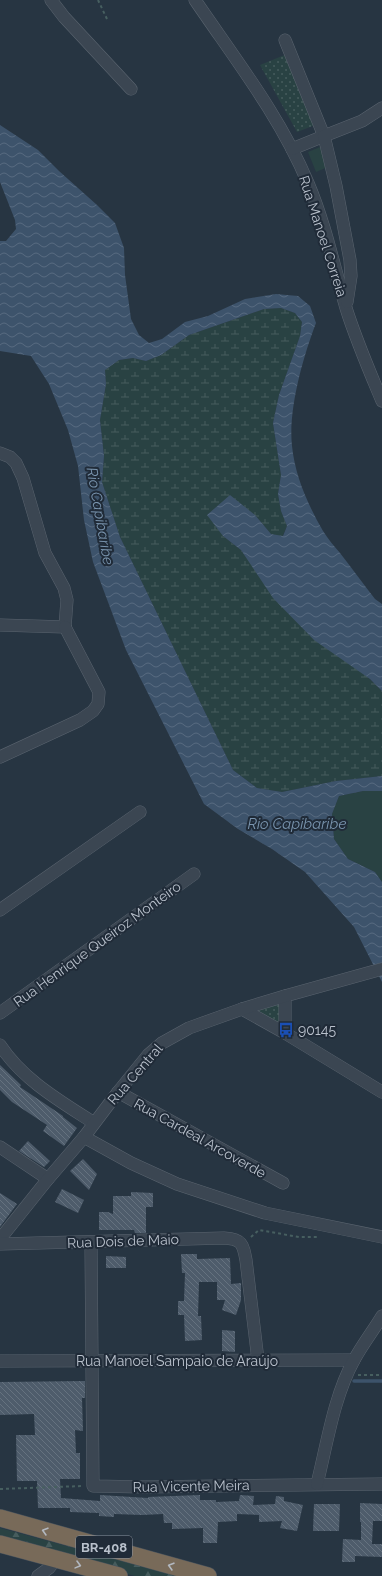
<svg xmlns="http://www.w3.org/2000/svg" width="382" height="1576" viewBox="0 0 382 1576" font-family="Raleway,sans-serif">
  <defs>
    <pattern id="forest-firs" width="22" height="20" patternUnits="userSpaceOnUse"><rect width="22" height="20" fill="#294243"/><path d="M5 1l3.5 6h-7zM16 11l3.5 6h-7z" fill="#465c5d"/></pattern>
    <pattern id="wetland-marsh" width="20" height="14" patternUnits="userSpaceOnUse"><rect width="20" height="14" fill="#294243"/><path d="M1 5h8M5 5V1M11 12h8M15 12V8" fill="none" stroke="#465c5d"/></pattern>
    <pattern id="park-dots" width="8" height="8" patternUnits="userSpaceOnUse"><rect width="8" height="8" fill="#294243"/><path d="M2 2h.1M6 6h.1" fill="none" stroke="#465c5d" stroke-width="1.8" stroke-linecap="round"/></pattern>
    <pattern id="water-waves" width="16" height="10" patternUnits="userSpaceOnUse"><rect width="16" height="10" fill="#3d536b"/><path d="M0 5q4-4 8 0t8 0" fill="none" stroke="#576a7f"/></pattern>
    <pattern id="building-back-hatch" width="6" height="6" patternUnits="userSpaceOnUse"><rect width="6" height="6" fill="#4e5c6b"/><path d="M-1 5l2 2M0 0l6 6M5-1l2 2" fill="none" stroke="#65727f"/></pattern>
  </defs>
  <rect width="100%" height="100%" fill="#273542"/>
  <g fill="#294243">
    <polygon points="320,147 328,167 316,172 308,152"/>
    <polygon points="363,791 382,791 382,882 375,872 348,859 334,839 332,814 339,796"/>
  </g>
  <polygon fill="url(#forest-firs)" points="0,1528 178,1576 135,1576 0,1540"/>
  <polygon fill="url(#wetland-marsh)" points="281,308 295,313 302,322 300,336 279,395 273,423 281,475 278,494 281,511 287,526 282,537 271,534 255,515 223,536 241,550 253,566 382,691 382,776 336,781 282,792 257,788 233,770 120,537 102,482 104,456 100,420 106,384 105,370 119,360 133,358 146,361 161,355 189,335 264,309"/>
  <g fill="url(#park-dots)">
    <polygon points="287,54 318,124 297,132 260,65"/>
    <polygon points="281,1003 279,1026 257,1010"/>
  </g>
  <path fill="url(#water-waves)" d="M0,125l38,25 21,21 38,34 18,18 9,25 1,27 6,44 8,16 10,8 13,-4 23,-17 23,-6 37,-17 31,-5 22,2 12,10 6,17c-13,34 -28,87 -24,123 3,30 16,59 31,85 5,8 11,15 17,22 12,15 23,31 35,46l7,5v87l-12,-12 -56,-39 -41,-42 -32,-48 -18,-14 -16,-21 23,-20 25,20 16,19 12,2 4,-10 -6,-15 -3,-17 3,-19 -8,-52 6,-28 21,-59 2,-14 -7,-9 -14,-5 -17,1 -75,26 -28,20 -15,6 -13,-3 -14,2 -14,10 1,14 -6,36 4,36 -2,26 18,55 113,233 24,18 25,4 54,-11 46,-5v15h-19l-24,5 -7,18 2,25 14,20 27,13 7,10v100l-28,-55 -49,-55 -33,-23 -34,-20 -34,-25 -78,-154 -33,-88 -9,-42 -6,-54 -10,-36 -19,-46 -18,-28 -31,-5v-110h6l10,-12 -1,-9 -15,-38z"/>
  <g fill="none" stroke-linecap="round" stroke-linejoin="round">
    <polyline stroke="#3d536b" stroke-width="3.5" points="354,1381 382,1381"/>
  </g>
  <g fill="url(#building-back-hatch)">
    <polygon points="0,1065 21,1085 20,1087 63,1116 63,1117 77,1128 64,1146 43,1131 47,1125 12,1102 0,1090"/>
    <polygon points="28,1141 50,1161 44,1167 19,1151"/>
    <polygon points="83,1159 97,1174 89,1190 70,1171"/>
    <polygon points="62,1189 84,1200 78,1213 55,1202"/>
    <polygon points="131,1192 153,1193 153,1207 146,1207 146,1233 135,1233 134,1230 99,1230 99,1212 108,1212 113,1214 113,1196 131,1196"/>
    <polygon points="0,1193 17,1204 0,1227"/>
    <polygon points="181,1254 197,1254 197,1259 230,1258 231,1284 241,1283 241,1300 236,1315 222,1310 225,1300 217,1300 217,1282 199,1282 198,1316 201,1316 202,1340 185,1341 184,1315 178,1315 178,1301 184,1301 185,1273 182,1273"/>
    <polygon points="106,1256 126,1257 126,1268 106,1268"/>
    <polygon points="222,1330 235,1331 235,1352 222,1351"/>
    <polygon points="85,1381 85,1398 82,1398 83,1431 75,1430 76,1453 80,1453 80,1479 60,1479 61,1498 100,1501 100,1495 148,1498 148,1497 200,1495 200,1500 216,1500 216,1502 239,1501 240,1495 254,1496 253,1505 275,1504 276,1496 284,1497 284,1501 303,1505 297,1531 280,1528 282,1521 259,1522 259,1515 237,1514 237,1521 218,1522 217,1543 203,1543 203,1528 172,1529 172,1523 164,1523 163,1514 142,1515 114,1514 114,1517 99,1516 99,1513 70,1512 70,1508 38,1508 37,1481 17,1481 16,1435 35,1435 34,1414 0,1415 0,1382"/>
    <polygon points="360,1503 382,1504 382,1521 373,1521 372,1544 382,1544 382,1557 355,1556 355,1562 342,1562 343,1539 361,1540 361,1522 360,1522"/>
    <polygon points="314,1504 340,1504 339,1531 313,1531"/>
  </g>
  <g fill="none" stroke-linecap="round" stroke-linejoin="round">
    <g stroke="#5a646f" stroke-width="13">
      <g id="minor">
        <polyline points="51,0 64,17 131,89"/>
        <path d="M195,0c40,59 85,116 113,183 17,40 26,83 38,125 10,32 23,62 36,93"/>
        <polyline points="285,40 324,136 292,149"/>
        <polyline points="347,302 351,276 350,260 336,186 324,136 362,121 382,108"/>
        <polyline points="0,453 10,457 16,463 23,478 45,553 64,588 67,600 65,627"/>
        <polyline points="0,625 65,627"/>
        <polyline points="0,757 80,720 93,711 98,704 99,692 65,627"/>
        <polyline points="0,910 140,812"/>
        <polyline points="285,996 285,1033"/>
        <polyline points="242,1009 285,1033 382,1092"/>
        <polyline points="0,1013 194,874"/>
        <path d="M0,1045c23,35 60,56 94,78"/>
        <polyline points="118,1092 283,1183"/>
        <polyline points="84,1137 131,1163 177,1184 265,1213 382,1237"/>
        <polyline points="0,1147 48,1179"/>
        <polyline points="0,1239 48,1179 84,1137 118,1092 148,1055 162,1043 189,1028 242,1009 285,996 382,969"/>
        <polyline points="91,1242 93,1486 145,1487 382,1484"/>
        <path d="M0,1244l224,-6c18,1 19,6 22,22l12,100"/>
        <polyline points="0,1361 354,1360"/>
        <path d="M317,1484c10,-40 17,-88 37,-124 8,-15 19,-29 28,-44"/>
        <polyline points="38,1576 49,1568 56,1559"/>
      </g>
    </g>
    <g stroke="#46515c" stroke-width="18">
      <g id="highway">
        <polyline points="0,1518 208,1576"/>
        <polyline points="0,1544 119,1576"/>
      </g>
    </g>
    <g stroke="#475f60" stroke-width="2" stroke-dasharray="3 3" stroke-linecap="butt">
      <polyline points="98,0 107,19"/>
      <polyline points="251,1237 259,1230 299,1237 319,1237"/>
      <polyline points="358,1375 382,1375"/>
      <polyline points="0,1489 83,1486"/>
    </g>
    <use href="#minor" stroke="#3b4652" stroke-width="12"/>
    <use href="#highway" stroke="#786a59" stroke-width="17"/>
  </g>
  <defs><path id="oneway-chevron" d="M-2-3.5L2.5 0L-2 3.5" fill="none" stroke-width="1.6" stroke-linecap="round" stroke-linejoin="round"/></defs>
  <g stroke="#b2b8c0">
    <use href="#oneway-chevron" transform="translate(45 1531) rotate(-164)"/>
    <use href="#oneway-chevron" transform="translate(78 1565) rotate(15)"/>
    <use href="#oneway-chevron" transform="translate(171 1566) rotate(-164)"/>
  </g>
  <defs>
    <g id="bus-bare" transform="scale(1.2)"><path d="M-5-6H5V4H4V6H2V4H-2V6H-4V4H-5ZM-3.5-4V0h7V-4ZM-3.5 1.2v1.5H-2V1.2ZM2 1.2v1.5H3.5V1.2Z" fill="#1a4fb4" stroke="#202b38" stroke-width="2.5" paint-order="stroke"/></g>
  </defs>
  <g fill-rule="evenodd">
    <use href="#bus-bare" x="286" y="1030"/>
  </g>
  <g text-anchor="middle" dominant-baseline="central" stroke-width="4" stroke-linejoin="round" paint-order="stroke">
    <rect fill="#202b38" stroke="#8b94a0" stroke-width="1" x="76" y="1536" width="56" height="22" rx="3"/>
    <g font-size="13" font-weight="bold" fill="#b9c1cc">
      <text x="104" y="1547">BR-408</text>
    </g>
    <g font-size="14" fill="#b9c1cc" stroke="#202b38">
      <text transform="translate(323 236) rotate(72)">Rua Manoel Correia</text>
      <text transform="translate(97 944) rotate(-36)">Rua Henrique Queiroz Monteiro</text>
      <text transform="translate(135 1074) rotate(-49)">Rua Central</text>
      <text transform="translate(200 1138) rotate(29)">Rua Cardeal Arcoverde</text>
      <text transform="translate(123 1241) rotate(-2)">Rua Dois de Maio</text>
      <text x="177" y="1361">Rua Manoel Sampaio de Araújo</text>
      <text transform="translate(191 1486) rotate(-1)">Rua Vicente Meira</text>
    </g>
    <g font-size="14" fill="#b9c1cc" stroke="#202b38" text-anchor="start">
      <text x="298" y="1030">90145</text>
    </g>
    <g font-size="15" font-style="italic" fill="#7994ae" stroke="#202b38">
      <text transform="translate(100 516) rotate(80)">Rio Capibaribe</text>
      <text x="297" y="824">Rio Capibaribe</text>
    </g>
  </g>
</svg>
